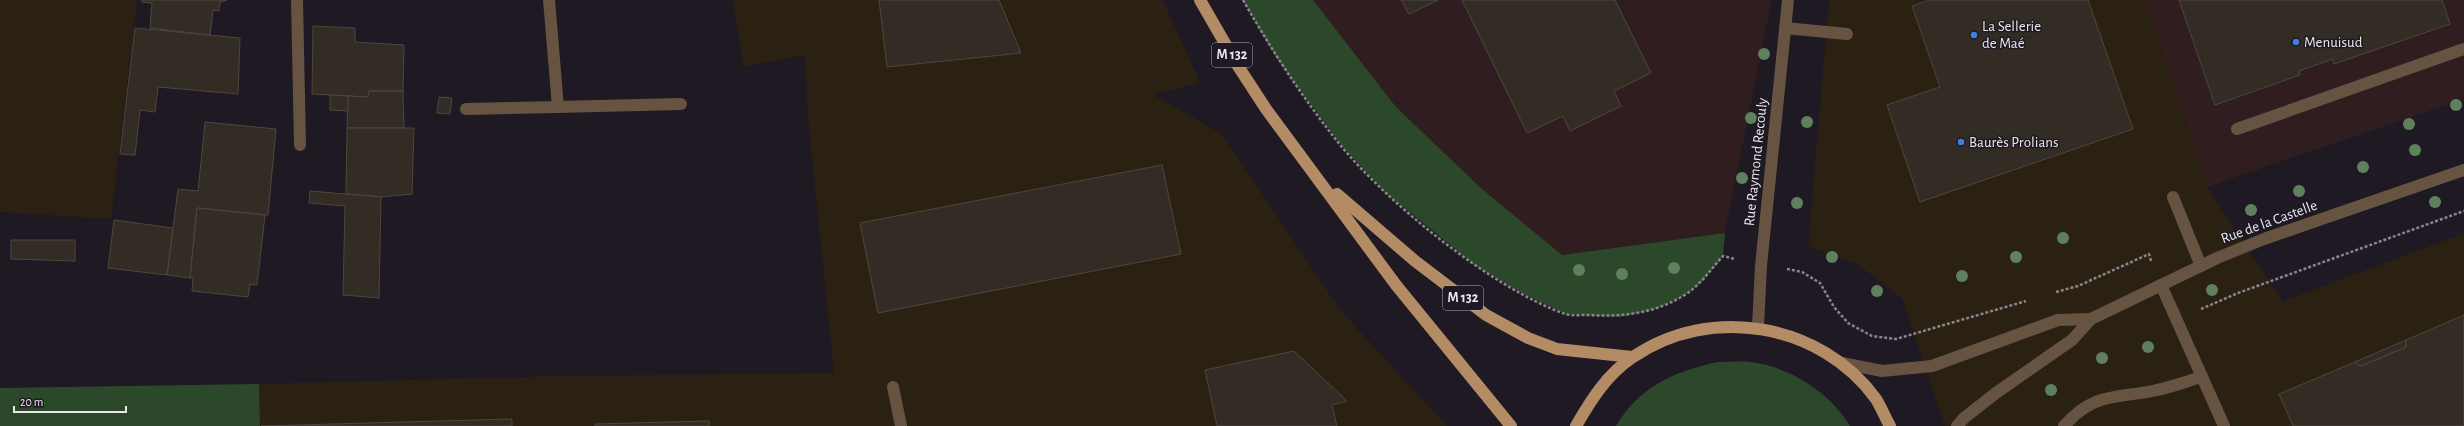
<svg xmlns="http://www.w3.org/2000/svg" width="2464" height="426" viewBox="0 0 2464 426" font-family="'Alegreya Sans',sans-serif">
  <rect width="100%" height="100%" fill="#1e1922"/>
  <g fill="#2b2112">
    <polygon points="0,0 137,0 111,219 0,212"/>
    <polygon points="733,0 1163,0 1200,82 1154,95 1222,134 1341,311 1447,426 260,426 259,384 556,376 834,373 808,119 805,55 744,67"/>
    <polygon points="1829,0 2145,0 2207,187 2283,301 2464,233 2464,426 1945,426 1902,298 1857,264 1808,246"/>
  </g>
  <g fill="#2f1d1f">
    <polygon points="1313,0 1772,0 1725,233 1562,255 1481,188 1396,107"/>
    <polygon points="2145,0 2464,0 2464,99 2207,187"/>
  </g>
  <g fill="#2c482b">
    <polygon points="1243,0 1313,0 1396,107 1481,188 1562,255 1725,233 1723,256 1702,282 1683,296 1656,309 1621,317 1566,314 1518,291 1475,265 1386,193 1342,146 1275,56"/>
    <path d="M1717,362c11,0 23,-1 34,0 39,5 80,31 99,64h-234c24,-40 58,-54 101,-64z"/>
    <polygon points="259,384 260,426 0,426 0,388"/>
  </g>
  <g fill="#332c24" stroke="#4e473e">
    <polygon points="142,0 227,0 220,2 219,11 213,10 210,35 150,28 152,3 142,2"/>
    <polygon points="879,0 999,0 1021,53 887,67"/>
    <polygon points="1401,0 1438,0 1409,14"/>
    <polygon points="1462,0 1615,0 1651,73 1614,91 1621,106 1570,131 1563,116 1527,133"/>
    <polygon points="1930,0 2088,0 2133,129 1920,202 1887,105 1940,87 1912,6"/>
    <polygon points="2179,0 2442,0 2450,24 2334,64 2333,59 2299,71 2300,75 2215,105"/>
    <polygon points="313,26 355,28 355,42 404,45 403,91 369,91 368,97 312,94"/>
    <polygon points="135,28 240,38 238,94 158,87 155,112 140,110 135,155 120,154"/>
    <polygon points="369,91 403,91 404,128 347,128 348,96 368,97"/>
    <polygon points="330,95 348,96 348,111 330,110"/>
    <polygon points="439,97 452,98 450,114 437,113"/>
    <polygon points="205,122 276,129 268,215 197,208 190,278 167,275 178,189 198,191"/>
    <polygon points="347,128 414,128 412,194 381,197 346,194"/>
    <polygon points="1162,165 1181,254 878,313 860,223"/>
    <polygon points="310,191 381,197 379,298 343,295 345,206 309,203"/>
    <polygon points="197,208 265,215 257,285 250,284 248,297 192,291 193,278 190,278"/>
    <polygon points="114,220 173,228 167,275 108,268"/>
    <polygon points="11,240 75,240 75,261 11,259"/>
    <polygon points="2464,315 2464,426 2293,426 2279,394 2355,362 2361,366 2406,347 2406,340"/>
    <polygon points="2406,340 2406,347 2361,366 2356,364 2355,362"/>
    <polygon points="1294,351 1347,401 1332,405 1337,426 1217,426 1205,370"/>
    <polygon points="512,419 512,426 261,426"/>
    <polygon points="709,421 709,426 595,426 595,424"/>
  </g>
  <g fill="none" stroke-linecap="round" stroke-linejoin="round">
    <g stroke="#89858c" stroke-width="2.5" stroke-dasharray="3 2" stroke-linecap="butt">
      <path d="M1243,0c29,51 61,100 98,146 49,59 151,142 224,168 6,2 15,1 22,1 34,2 66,-1 96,-19 17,-10 27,-26 40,-40l12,3"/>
      <polyline points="1787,269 1802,272 1820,283 1834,307 1848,323 1872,336 1896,339 2026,301"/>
      <polyline points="2056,292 2078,286 2149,254 2151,261"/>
      <polyline points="2201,309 2238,293 2464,211"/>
    </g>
    <g stroke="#675341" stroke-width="12">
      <polyline points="297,0 300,145"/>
      <polyline points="1785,28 1847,34"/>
      <polyline points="558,107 681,104"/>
      <polyline points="466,109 558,107 549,0"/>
      <polyline points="2237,129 2464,49"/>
      <polyline points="2173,197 2201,266"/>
      <polyline points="2161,285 2224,426"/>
      <polyline points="893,387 901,426"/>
      <path d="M2064,426c31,-35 53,-27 93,-36 15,-3 30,-9 45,-13"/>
    </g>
    <g stroke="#675341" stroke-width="12">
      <polyline points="1758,327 1761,266 1788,0"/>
      <polyline points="1842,363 1882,371 1932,366 2058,320 2091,319"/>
      <polyline points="1957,426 1964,418 1996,393 2072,340 2091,319 2217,258 2264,239 2464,170"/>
    </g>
    <g stroke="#b38b65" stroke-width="12">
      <polyline points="1200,0 1238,66 1266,109 1396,285 1511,426"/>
      <polyline points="1337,194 1415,261 1486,315 1528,338 1557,349 1632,357"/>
      <path d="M1576,426c15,-26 31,-52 57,-69 77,-53 188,-34 243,42 5,8 9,18 14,27"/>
    </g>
  </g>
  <g fill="#5f805e">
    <circle cx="1764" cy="54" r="6"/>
    <circle cx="2456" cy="105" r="6"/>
    <circle cx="1751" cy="118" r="6"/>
    <circle cx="1807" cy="122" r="6"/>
    <circle cx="2409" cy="124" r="6"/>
    <circle cx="2415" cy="150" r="6"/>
    <circle cx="2363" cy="167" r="6"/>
    <circle cx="1742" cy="178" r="6"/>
    <circle cx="2299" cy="191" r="6"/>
    <circle cx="2435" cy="202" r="6"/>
    <circle cx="1797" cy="203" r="6"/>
    <circle cx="2251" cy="210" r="6"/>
    <circle cx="2063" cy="238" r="6"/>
    <circle cx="1832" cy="257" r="6"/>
    <circle cx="2016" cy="257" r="6"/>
    <circle cx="1674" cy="268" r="6"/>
    <circle cx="1579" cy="270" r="6"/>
    <circle cx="1622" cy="274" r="6"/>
    <circle cx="1962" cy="276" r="6"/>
    <circle cx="2212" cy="290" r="6"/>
    <circle cx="1877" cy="291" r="6"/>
    <circle cx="2148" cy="347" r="6"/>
    <circle cx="2102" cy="358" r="6"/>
    <circle cx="2051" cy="390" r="6"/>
  </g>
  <g fill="#3f7fe0" stroke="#1e1922" stroke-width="1.5">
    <circle cx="1974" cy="35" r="4"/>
    <circle cx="2296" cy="42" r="4"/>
    <circle cx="1961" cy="142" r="4"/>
  </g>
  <g text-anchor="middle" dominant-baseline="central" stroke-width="3" stroke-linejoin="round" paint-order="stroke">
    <g fill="#1e1922" stroke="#ada9b0" stroke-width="1">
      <rect x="1212" y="43" width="40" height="24" rx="3"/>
      <rect x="1443" y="286" width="40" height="24" rx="3"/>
    </g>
    <g font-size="14" font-weight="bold" fill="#eae7ed">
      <text x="1232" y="55">M 132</text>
      <text x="1463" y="298">M 132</text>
    </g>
    <g font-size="15" fill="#eae7ed" stroke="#1e1922" text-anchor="start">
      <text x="1982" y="26">La Sellerie<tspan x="1982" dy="17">de Maé</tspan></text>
      <text x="2304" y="42">Menuisud</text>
      <text x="1969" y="142">Baurès Prolians</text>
    </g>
    <g font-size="15" fill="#eae7ed" stroke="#1e1922">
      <text transform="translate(1756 162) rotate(-84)">Rue Raymond Recouly</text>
      <text transform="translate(2269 222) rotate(-20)">Rue de la Castelle</text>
    </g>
  </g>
  <path d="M14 406v6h112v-6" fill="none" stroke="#eae7ed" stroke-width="2"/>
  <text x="20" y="406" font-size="12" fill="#eae7ed" stroke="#1e1922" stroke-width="3" paint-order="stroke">20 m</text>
</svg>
